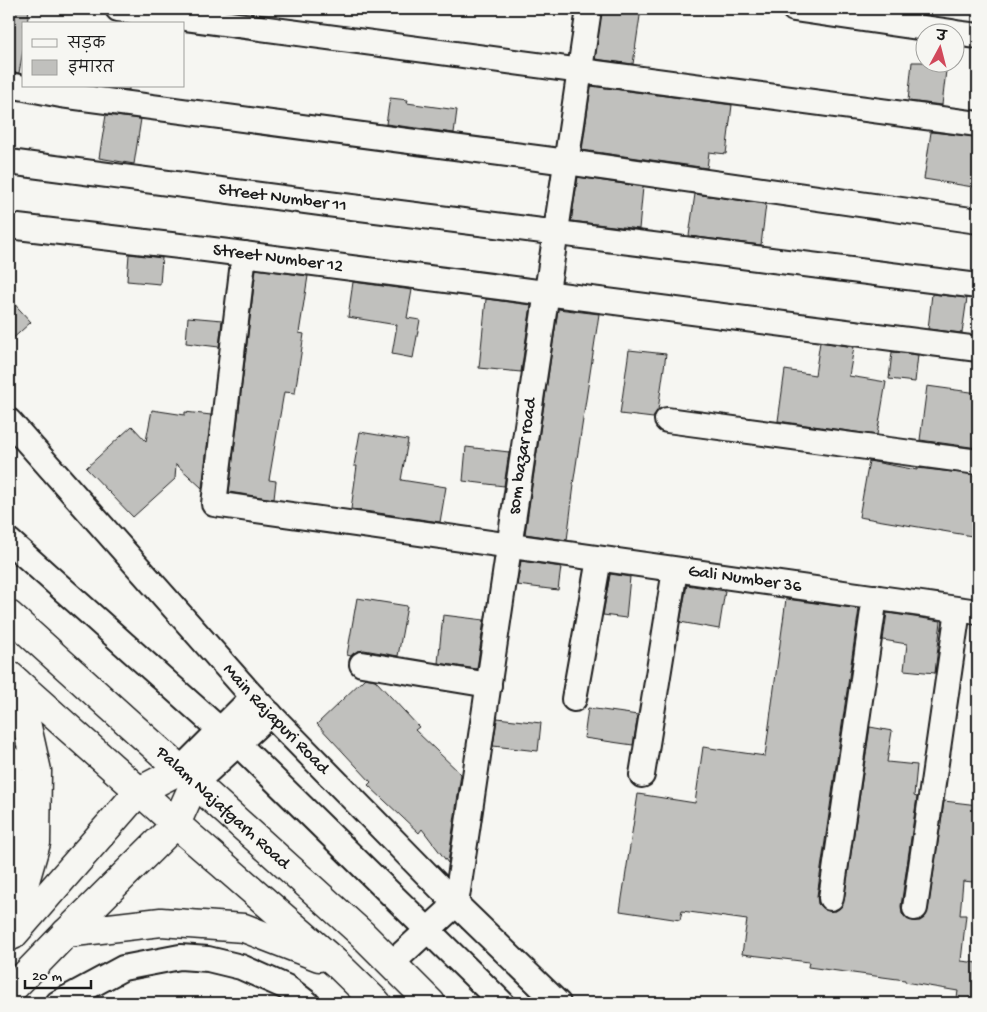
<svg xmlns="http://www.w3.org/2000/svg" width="987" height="1012" viewBox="0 0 987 1012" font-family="'Gochi Hand','Playpen Sans Deva',sans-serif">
  <rect width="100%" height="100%" fill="#f6f6f2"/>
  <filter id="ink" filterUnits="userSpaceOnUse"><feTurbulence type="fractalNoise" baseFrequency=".02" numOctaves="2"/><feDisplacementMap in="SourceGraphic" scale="10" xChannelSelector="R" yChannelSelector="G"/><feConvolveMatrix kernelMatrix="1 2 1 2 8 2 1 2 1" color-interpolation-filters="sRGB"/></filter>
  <g filter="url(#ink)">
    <g fill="#c0c0bd" stroke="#1c1c1c">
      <polygon points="9,9 29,9 27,24 24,24 24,45 19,73 9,72"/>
      <polygon points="602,9 641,9 633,64 595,59"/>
      <polygon points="912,62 947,62 942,105 908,101"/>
      <polygon points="111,86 129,86 129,90 111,88"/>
      <polygon points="591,86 732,105 726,154 709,152 707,168 582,150"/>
      <polygon points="390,98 408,100 407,103 457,110 454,133 386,124"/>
      <polygon points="106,115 141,119 134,164 99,158"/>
      <polygon points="931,132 978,137 978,157 973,187 924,179"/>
      <polygon points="578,177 643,187 639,229 571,221"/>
      <polygon points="695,194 766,204 761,245 689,236"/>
      <polygon points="129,254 162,258 160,284 127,281"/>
      <polygon points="256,269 308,276 299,333 304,334 295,393 284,392 269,480 276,481 274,499 229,492"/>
      <polygon points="353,282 412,290 407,318 420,320 413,358 392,354 397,325 348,317"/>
      <polygon points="932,294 967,298 962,333 928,329"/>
      <polygon points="9,298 31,322 9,342"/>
      <polygon points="486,299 531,305 521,372 479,368"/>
      <polygon points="558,309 599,314 573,485 574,485 567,540 525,534"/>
      <polygon points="188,317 222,320 219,347 186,343"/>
      <polygon points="820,342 854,347 849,376 886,382 877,435 778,421 785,370 815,375"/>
      <polygon points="629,350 666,354 658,410 653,418 620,414"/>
      <polygon points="892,352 918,355 915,382 889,379"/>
      <polygon points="927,386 978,393 978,448 920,440"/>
      <polygon points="152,410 185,415 185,412 211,415 202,488 176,464 175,479 133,517 86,468 132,426 146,441"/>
      <polygon points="360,432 408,440 401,480 446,487 440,522 351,509 357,466 354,466"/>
      <polygon points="466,447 509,452 504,486 463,481"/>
      <polygon points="869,461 917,470 917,468 978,475 978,537 859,517"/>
      <polygon points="521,561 561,567 558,590 517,585"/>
      <polygon points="610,574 630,577 626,618 603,615"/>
      <polygon points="687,585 725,591 719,629 680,622"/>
      <polygon points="357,598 407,606 398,656 364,650 357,651 351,656 347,655"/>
      <polygon points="786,599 859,609 817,896 818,904 822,908 829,911 836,911 841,907 844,900 870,727 892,731 887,762 917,765 914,796 917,797 901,906 902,914 907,919 913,921 920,921 925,917 928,910 944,801 978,805 978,845 973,882 963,881 960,915 966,915 961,961 978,963 978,1003 956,1003 958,991 905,982 905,980 808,967 809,962 742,954 747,920 682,911 680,920 620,911 638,794 695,803 703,747 765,756"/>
      <polygon points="887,613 941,621 935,673 904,670 907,644 883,640"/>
      <polygon points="443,615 484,620 477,669 438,663"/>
      <polygon points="365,678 375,680 419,727 415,730 461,774 448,863 422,829 419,833 368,785 371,782 317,724"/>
      <polygon points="588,708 638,715 633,745 584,738"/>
      <polygon points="497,718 541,723 538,751 493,746"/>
    </g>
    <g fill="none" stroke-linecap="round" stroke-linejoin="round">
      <g stroke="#1c1c1c" stroke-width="28">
        <g id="street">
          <polyline points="118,9 978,124"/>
          <polyline points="794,9 952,32"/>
          <polyline points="954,33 978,36"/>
          <polyline points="9,85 61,95 567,162 978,221"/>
          <path id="s1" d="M9,162l319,42 650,82"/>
          <path id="s2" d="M9,226l196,23 773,100"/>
          <path id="s3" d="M244,254l-30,250 764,108"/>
          <polyline points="667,420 978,462"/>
          <path id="s4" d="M9,421l244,276 203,207 102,99"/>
          <polyline points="9,541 220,730"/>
          <polyline points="362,664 489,685"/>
          <polyline points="574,699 599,559"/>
          <polyline points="238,744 502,1003"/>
          <path d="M9,758c6,32 5,65 0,97"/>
          <polyline points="180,770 253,697"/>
          <polyline points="642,775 675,570"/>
          <polyline points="194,784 270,714"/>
          <polyline points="831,898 875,597"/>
          <polyline points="915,908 958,610"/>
          <path id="s5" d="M391,964l65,-60 133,-895"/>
          <polyline points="58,1003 123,968 180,957 208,959 241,967 286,987 307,1003"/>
        </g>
      </g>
      <g stroke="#1c1c1c" stroke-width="31">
        <g id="secondary">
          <path id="s6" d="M9,615l353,319 69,69"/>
          <polyline points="9,675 176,824 337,964 377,1003"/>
          <polyline points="66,933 161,922 244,928 319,957"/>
          <polyline points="13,935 139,791 180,770"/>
          <polyline points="9,937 36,843 37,771 17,682"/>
          <polyline points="9,992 66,933 176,824 194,784"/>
        </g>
      </g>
      <use href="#street" stroke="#f6f6f2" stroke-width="24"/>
      <use href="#secondary" stroke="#f6f6f2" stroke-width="28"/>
    </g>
  </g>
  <g text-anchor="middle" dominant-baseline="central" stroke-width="5" stroke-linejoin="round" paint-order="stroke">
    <g font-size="18" fill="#1c1c1c" stroke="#f6f6f2">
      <text stroke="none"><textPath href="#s1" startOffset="276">Street Number 11</textPath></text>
      <text stroke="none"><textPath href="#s2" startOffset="271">Street Number 12</textPath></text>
      <text stroke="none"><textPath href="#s5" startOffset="541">som bazar road</textPath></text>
      <text stroke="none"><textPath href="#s3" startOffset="788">Gali Number 36</textPath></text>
      <text stroke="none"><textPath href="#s4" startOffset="400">Main Rajapuri Road</textPath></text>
      <text stroke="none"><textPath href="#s6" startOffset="288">Palam Najafgarh Road</textPath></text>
    </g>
  </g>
  <rect width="987" height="1012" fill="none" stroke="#f6f6f2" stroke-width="30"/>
  <rect x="15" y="15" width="957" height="982" fill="none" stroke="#1c1c1c" stroke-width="2" filter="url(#ink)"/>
  <rect x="22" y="22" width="162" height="65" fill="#f6f6f2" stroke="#9f9f9c"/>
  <rect x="32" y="39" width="25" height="8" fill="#f6f6f2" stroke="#9f9f9c"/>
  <text x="68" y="48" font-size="15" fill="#1c1c1c">सड़क</text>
  <rect x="32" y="60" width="25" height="15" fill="#c0c0bd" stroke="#9f9f9c"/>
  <text x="68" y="72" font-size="15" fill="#1c1c1c">इमारत</text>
  <g transform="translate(940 48) rotate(7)"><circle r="24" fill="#f6f6f2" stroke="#9f9f9c"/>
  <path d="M0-4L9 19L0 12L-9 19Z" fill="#d1495b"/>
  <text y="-8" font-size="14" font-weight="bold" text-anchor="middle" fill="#1c1c1c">उ</text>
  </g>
  <path d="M25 980v8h66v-8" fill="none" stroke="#1c1c1c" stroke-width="2.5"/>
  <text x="32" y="980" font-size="15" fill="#1c1c1c" stroke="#f6f6f2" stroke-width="4" paint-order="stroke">20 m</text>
</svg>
